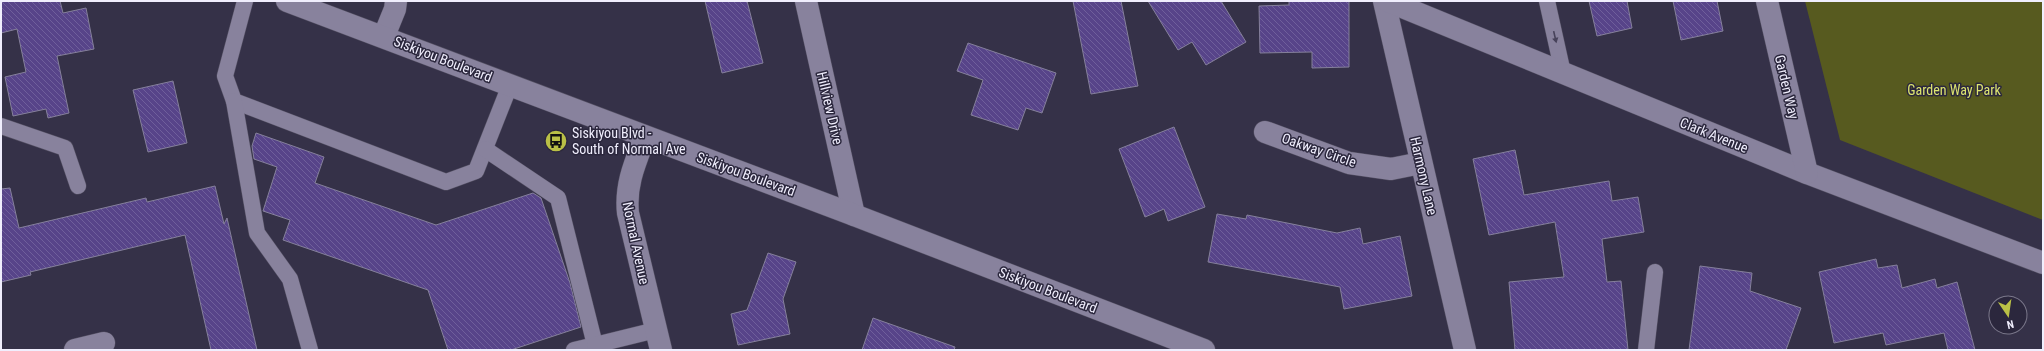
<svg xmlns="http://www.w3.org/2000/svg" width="2044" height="351" viewBox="0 0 2044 351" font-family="'Roboto Condensed',sans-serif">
  <defs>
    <pattern id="building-back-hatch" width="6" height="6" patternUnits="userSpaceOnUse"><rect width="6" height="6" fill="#574489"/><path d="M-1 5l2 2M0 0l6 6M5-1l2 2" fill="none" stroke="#6f5f9b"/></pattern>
  </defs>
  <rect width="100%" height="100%" fill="#353148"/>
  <polygon fill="#575a1f" points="1805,1 2043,1 2043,220 1840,140"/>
  <g fill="url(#building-back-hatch)" stroke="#85809b">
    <polygon points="1,1 60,1 63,13 86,8 94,49 57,56 69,113 48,118 46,109 13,116 5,77 26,72 17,29 1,33"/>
    <polygon points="705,1 747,1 763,63 722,73"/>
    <polygon points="1073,1 1121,1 1138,86 1091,94"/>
    <polygon points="1148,1 1221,1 1246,42 1206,65 1192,42 1178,50"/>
    <polygon points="1289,1 1349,1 1349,67 1312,68 1312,52 1260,53 1259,6 1289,5"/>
    <polygon points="1589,1 1627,1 1632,28 1597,36"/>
    <polygon points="1673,1 1717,1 1723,31 1681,40"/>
    <polygon points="968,43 1056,73 1042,113 1026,108 1018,130 971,115 983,80 957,71"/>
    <polygon points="173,81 187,143 148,152 133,90"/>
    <polygon points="1174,127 1205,207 1168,221 1164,209 1145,217 1119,149"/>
    <polygon points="256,133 324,157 315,183 436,225 533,193 541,198 570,283 581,327 511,350 448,350 428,290 283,240 290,220 263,211 277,167 254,159 252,146"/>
    <polygon points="1515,150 1524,195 1609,181 1612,201 1638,197 1644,232 1602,239 1607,282 1621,281 1628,350 1515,350 1509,282 1564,277 1555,222 1489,235 1473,159"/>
    <polygon points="215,186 224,224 227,218 257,350 211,350 185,235 30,272 31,275 1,282 1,189 10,188 19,228 146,198 147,202"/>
    <polygon points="1217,214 1246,219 1247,215 1337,233 1360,228 1363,244 1400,236 1412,296 1344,309 1340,287 1208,262"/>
    <polygon points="768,253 796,262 783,299 790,334 738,345 731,314 747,310"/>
    <polygon points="1876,259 1878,268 1897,265 1902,288 1935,279 1937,288 1957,282 1975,350 1948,350 1944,333 1886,345 1883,333 1834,343 1819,272"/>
    <polygon points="1700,266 1752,273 1750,291 1801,308 1786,350 1689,350"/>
    <polygon points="873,318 955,347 954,350 862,350"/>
  </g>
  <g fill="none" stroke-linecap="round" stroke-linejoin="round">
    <g stroke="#545063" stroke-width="17">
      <g id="lane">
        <polyline points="245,1 225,76 234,101 446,182 476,171 510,85"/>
        <polyline points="1547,1 1563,73"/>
        <polyline points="234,101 257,233 290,279 310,350"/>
        <polyline points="1,126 65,148 78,186"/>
        <polyline points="485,149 558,198 595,345 574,350"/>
        <polyline points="595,345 656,330"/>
        <polyline points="1646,350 1655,272"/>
      </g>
    </g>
    <g stroke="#545063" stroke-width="23">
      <g id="street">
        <polyline points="806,1 854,215"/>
        <polyline points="1384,1 1465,350"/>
        <polyline points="1388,1 1807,173 2043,263"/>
        <polyline points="1767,1 1807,173"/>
        <polyline points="384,36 395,9 396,1"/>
        <polyline points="1265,132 1349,163 1391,169 1421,163"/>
        <path d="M645,137c-10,26 -20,48 -17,76l33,137"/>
        <polyline points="75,350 104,343"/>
      </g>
    </g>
    <g stroke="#545063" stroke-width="23">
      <polyline id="secondary" points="287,1 854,215 1204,350"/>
    </g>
    <use href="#lane" stroke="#88829d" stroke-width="16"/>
    <use href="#street" stroke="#88829d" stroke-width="22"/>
    <use href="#secondary" stroke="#88829d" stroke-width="22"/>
  </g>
  <defs><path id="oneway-solid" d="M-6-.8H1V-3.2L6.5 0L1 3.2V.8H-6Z"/></defs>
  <use fill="#47425a" href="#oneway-solid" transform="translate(1555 37) rotate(77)"/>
  <defs>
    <g id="bus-disc" transform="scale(1.15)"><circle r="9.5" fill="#bac046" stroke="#2b273d"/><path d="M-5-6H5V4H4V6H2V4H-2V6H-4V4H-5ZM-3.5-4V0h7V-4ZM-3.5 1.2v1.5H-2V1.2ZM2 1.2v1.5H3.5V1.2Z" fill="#111"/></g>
  </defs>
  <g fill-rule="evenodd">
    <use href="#bus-disc" x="556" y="141"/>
  </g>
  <g text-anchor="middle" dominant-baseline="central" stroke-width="3" stroke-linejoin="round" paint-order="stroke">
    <g font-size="14" fill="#f0eefd" stroke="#2b273d">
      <text transform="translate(443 59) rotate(21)">Siskiyou Boulevard</text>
      <text transform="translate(1787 87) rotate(77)">Garden Way</text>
      <text transform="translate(830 108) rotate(77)">Hillview Drive</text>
      <text transform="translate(1714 135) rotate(22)">Clark Avenue</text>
      <text transform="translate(1319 150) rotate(19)">Oakway Circle</text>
      <text transform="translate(746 174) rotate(20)">Siskiyou Boulevard</text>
      <text transform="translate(1424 176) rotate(77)">Harmony Lane</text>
      <text transform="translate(636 243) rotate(78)">Normal Avenue</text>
      <text transform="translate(1048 290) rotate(21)">Siskiyou Boulevard</text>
    </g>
    <g font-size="14" fill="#dde570" stroke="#2b273d">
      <text x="1954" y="90">Garden Way Park</text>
    </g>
    <g font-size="14" fill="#f0eefd" stroke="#2b273d" text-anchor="start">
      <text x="572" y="133">Siskiyou Blvd -<tspan x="572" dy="16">South of Normal Ave</tspan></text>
    </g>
  </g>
  <rect width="2044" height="351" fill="none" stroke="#f0eefd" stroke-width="4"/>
  <g transform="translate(2008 315) rotate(167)"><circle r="19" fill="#2b273d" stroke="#7a778a"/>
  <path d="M0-3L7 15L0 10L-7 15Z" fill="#bac046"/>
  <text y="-6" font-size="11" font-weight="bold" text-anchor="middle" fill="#f0eefd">N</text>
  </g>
</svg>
